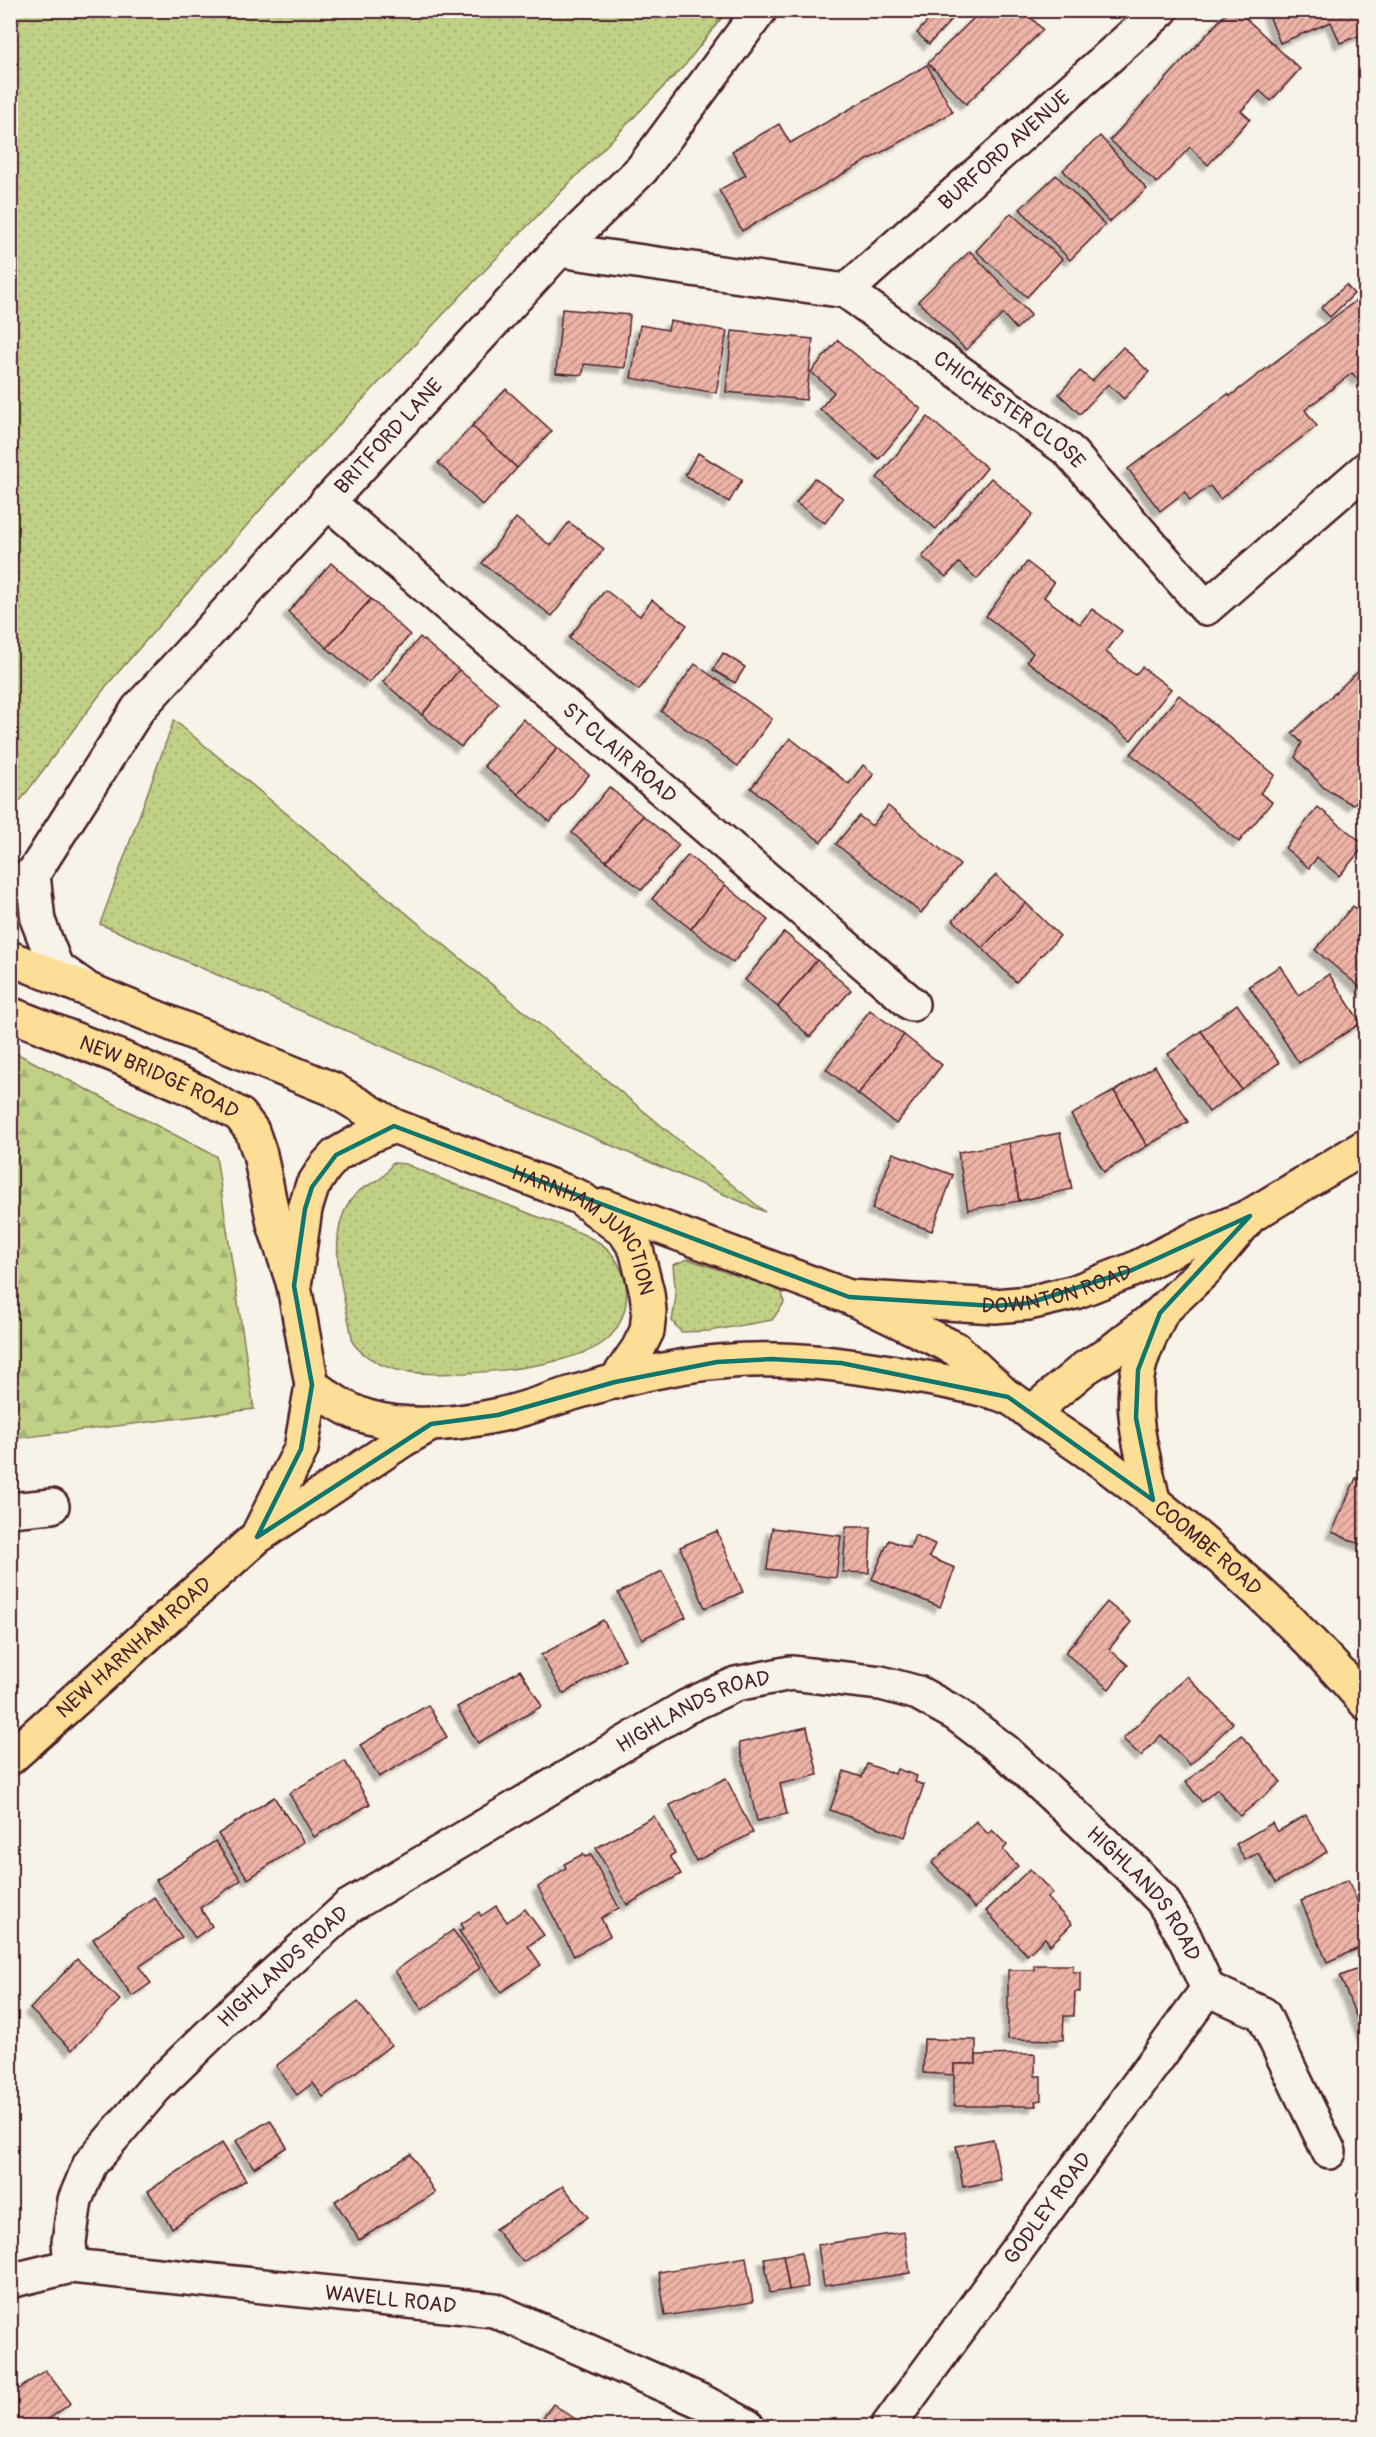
<svg xmlns="http://www.w3.org/2000/svg" width="1376" height="2437" viewBox="0 0 1376 2437" font-family="Pangolin,sans-serif">
  <defs>
    <pattern id="green-dots" width="8" height="8" patternUnits="userSpaceOnUse" patternTransform="scale(1.5)"><rect width="8" height="8" fill="#c0d186"/><path d="M2 2h.1M6 6h.1" fill="none" stroke="#a6b374" stroke-width="1.8" stroke-linecap="round"/></pattern>
    <pattern id="forest-firs" width="22" height="20" patternUnits="userSpaceOnUse" patternTransform="scale(1.5)"><rect width="22" height="20" fill="#c0d186"/><path d="M5 1l3.5 6h-7zM16 11l3.5 6h-7z" fill="#a6b374"/></pattern>
    <pattern id="building-hatch" width="6" height="6" patternUnits="userSpaceOnUse" patternTransform="scale(1.5)"><rect width="6" height="6" fill="#ecb3a6"/><path d="M-1 1l2-2M0 6l6-6M5 7l2-2" fill="none" stroke="#c19187"/></pattern>
    <filter id="shadow"><feDropShadow dx="-5.5" dy="5.5" stdDeviation="1.5" flood-color="#0004"/></filter>
  </defs>
  <rect width="100%" height="100%" fill="#f7f3e8"/>
  <filter id="ink" filterUnits="userSpaceOnUse"><feTurbulence type="fractalNoise" baseFrequency=".0167" numOctaves="2"/><feDisplacementMap in="SourceGraphic" scale="12" xChannelSelector="R" yChannelSelector="G"/><feConvolveMatrix kernelMatrix="1 2 1 2 8 2 1 2 1" color-interpolation-filters="sRGB"/></filter>
  <g filter="url(#ink)">
    <g fill="url(#green-dots)" stroke="#857858" stroke-width="1.5">
      <polygon points="11,10 727,11 685,65 507,247 283,484 107,685 11,813"/>
      <polygon points="174,720 765,1212 100,924"/>
      <path d="M392,1163l14,1c42,19 85,34 127,51 22,8 47,16 67,28 14,9 23,27 26,42 3,21 -5,44 -22,57 -34,27 -173,40 -214,26 -13,-4 -29,-14 -37,-25 -7,-43 -32,-111 2,-148 15,-16 27,-9 37,-32z"/>
      <polygon points="688,1259 782,1291 784,1303 772,1320 709,1331 681,1332 672,1321 676,1296 673,1265"/>
    </g>
    <polygon fill="url(#forest-firs)" stroke="#857858" stroke-width="1.5" points="10,1050 216,1156 254,1409 11,1439"/>
    <g fill="url(#building-hatch)" stroke="#4a1f2b" stroke-width="1.5" filter="url(#shadow)">
      <polygon points="938,10 949,10 955,16 929,44 917,33"/>
      <polygon points="982,10 1024,10 1043,30 966,104 928,63"/>
      <polygon points="1229,10 1237,10 1300,69 1271,101 1260,91 1241,111 1250,119 1208,165 1190,147 1157,183 1110,140"/>
      <polygon points="1267,10 1366,10 1366,33 1340,43 1331,22 1280,43"/>
      <polygon points="927,65 953,112 742,231 719,190 746,175 732,151 779,124 790,143"/>
      <polygon points="1100,136 1147,189 1109,222 1063,170"/>
      <polygon points="1056,175 1105,225 1070,260 1020,209"/>
      <polygon points="1011,213 1062,259 1027,297 976,251"/>
      <polygon points="970,251 1031,315 1016,329 1003,314 966,350 918,301"/>
      <polygon points="1346,285 1354,294 1330,317 1321,308"/>
      <polygon points="1366,293 1366,374 1358,380 1352,373 1305,410 1317,426 1220,499 1210,486 1190,501 1185,492 1160,511 1128,469 1228,394 1230,396"/>
      <polygon points="562,309 630,315 625,368 584,364 583,375 556,373"/>
      <polygon points="670,321 727,331 716,393 631,378 640,325 668,330"/>
      <polygon points="732,331 813,339 806,400 726,392"/>
      <polygon points="838,340 921,409 879,459 820,409 834,392 811,372"/>
      <polygon points="1123,347 1149,372 1124,399 1108,384 1080,414 1059,394 1080,371 1092,381"/>
      <polygon points="506,389 552,431 517,468 472,426"/>
      <polygon points="928,417 987,468 936,529 877,478"/>
      <polygon points="472,426 517,468 483,506 438,463"/>
      <polygon points="698,453 742,480 729,502 685,475"/>
      <polygon points="814,478 843,498 825,523 796,503"/>
      <polygon points="991,478 1033,514 977,579 959,563 946,577 922,557"/>
      <polygon points="516,518 551,546 569,522 604,549 552,616 482,563"/>
      <polygon points="1027,562 1054,583 1044,597 1080,624 1092,609 1122,631 1106,652 1135,675 1142,667 1171,689 1131,740 1027,661 1033,653 986,616"/>
      <polygon points="331,563 371,599 327,648 288,612"/>
      <polygon points="605,590 640,616 652,600 687,625 639,690 569,638"/>
      <polygon points="371,599 410,635 369,683 327,648"/>
      <polygon points="420,637 459,670 422,715 383,682"/>
      <polygon points="723,653 745,667 735,683 713,670"/>
      <polygon points="695,664 772,719 738,766 661,711"/>
      <polygon points="1366,664 1366,790 1353,805 1324,788 1295,757 1302,743 1292,733"/>
      <polygon points="459,670 499,703 461,747 422,715"/>
      <polygon points="1179,695 1275,775 1260,793 1272,802 1239,842 1131,754"/>
      <polygon points="523,719 558,748 518,794 484,766"/>
      <polygon points="790,738 849,784 863,765 874,774 821,842 751,788"/>
      <polygon points="558,748 589,775 550,822 518,794"/>
      <polygon points="609,787 643,816 606,861 572,833"/>
      <polygon points="888,806 960,865 921,913 836,844 859,816 872,826"/>
      <polygon points="1318,807 1365,845 1339,876 1317,857 1309,868 1285,848"/>
      <polygon points="643,816 679,845 642,890 606,861"/>
      <polygon points="688,855 725,885 691,929 652,899"/>
      <polygon points="996,875 1026,903 982,948 953,920"/>
      <polygon points="725,885 768,920 733,963 691,929"/>
      <polygon points="1026,903 1060,936 1016,982 982,948"/>
      <polygon points="1353,906 1366,917 1366,992 1315,950"/>
      <polygon points="784,932 817,960 778,1007 745,980"/>
      <polygon points="817,960 851,990 810,1037 778,1007"/>
      <polygon points="1280,966 1298,995 1329,974 1361,1023 1299,1063 1249,986"/>
      <polygon points="1237,1004 1279,1063 1241,1089 1201,1031"/>
      <polygon points="870,1010 904,1035 858,1094 826,1069"/>
      <polygon points="1201,1031 1241,1089 1209,1112 1168,1054"/>
      <polygon points="904,1035 942,1065 896,1124 858,1094"/>
      <polygon points="1155,1066 1188,1122 1147,1146 1114,1091"/>
      <polygon points="1114,1091 1147,1146 1104,1172 1071,1115"/>
      <polygon points="1060,1133 1072,1189 1019,1201 1009,1143"/>
      <polygon points="1009,1143 1019,1201 968,1210 958,1152"/>
      <polygon points="893,1153 953,1175 932,1231 872,1209"/>
      <polygon points="1356,1478 1366,1482 1366,1542 1364,1546 1332,1532"/>
      <polygon points="846,1527 871,1527 869,1573 843,1572"/>
      <polygon points="772,1528 841,1536 836,1578 767,1569"/>
      <polygon points="717,1531 743,1592 705,1608 680,1547"/>
      <polygon points="915,1535 935,1544 929,1557 955,1568 940,1607 872,1579 889,1540 910,1548"/>
      <polygon points="662,1571 686,1617 642,1639 618,1593"/>
      <polygon points="1107,1602 1131,1622 1109,1649 1128,1665 1109,1689 1065,1653"/>
      <polygon points="603,1620 625,1659 563,1694 541,1655"/>
      <polygon points="520,1670 542,1706 478,1743 457,1707"/>
      <polygon points="1187,1676 1233,1723 1190,1765 1161,1735 1141,1756 1123,1739"/>
      <polygon points="428,1705 447,1737 379,1777 360,1745"/>
      <polygon points="807,1727 818,1775 780,1784 787,1814 757,1821 739,1743"/>
      <polygon points="1241,1735 1281,1782 1240,1816 1217,1789 1202,1802 1186,1782"/>
      <polygon points="345,1761 370,1804 314,1837 289,1793"/>
      <polygon points="867,1764 895,1774 897,1769 917,1776 915,1782 924,1785 905,1837 830,1810 844,1771 862,1777"/>
      <polygon points="726,1778 753,1833 696,1861 670,1805"/>
      <polygon points="274,1797 304,1842 248,1879 218,1834"/>
      <polygon points="1306,1815 1327,1852 1276,1883 1258,1853 1245,1860 1236,1844 1272,1823 1277,1832"/>
      <polygon points="654,1816 675,1853 670,1856 681,1874 627,1905 596,1848"/>
      <polygon points="976,1821 988,1834 992,1830 1007,1845 1003,1850 1018,1866 975,1908 932,1863"/>
      <polygon points="215,1841 241,1880 200,1908 212,1926 195,1938 156,1880"/>
      <polygon points="583,1854 585,1857 591,1855 619,1908 601,1918 610,1936 574,1956 538,1887 566,1868 564,1864"/>
      <polygon points="1030,1869 1053,1893 1047,1898 1072,1924 1050,1945 1045,1938 1027,1955 986,1911"/>
      <polygon points="1348,1880 1365,1919 1358,1922 1366,1939 1366,1945 1327,1962 1301,1901"/>
      <polygon points="154,1897 182,1937 139,1967 151,1983 132,1996 93,1939"/>
      <polygon points="496,1906 507,1922 525,1909 544,1935 528,1946 541,1965 501,1992 459,1931 464,1928 461,1924 479,1912 481,1916"/>
      <polygon points="453,1930 480,1968 422,2010 395,1971"/>
      <polygon points="77,1959 120,2000 72,2050 30,2009"/>
      <polygon points="1034,1965 1073,1965 1073,1972 1080,1972 1080,1992 1075,1992 1074,2016 1064,2016 1063,2040 1008,2039 1008,1970 1034,1970"/>
      <polygon points="1366,1966 1366,2041 1340,1976"/>
      <polygon points="358,2002 391,2045 323,2097 313,2083 297,2095 276,2066"/>
      <polygon points="924,2039 976,2040 976,2064 954,2064 954,2075 923,2073"/>
      <polygon points="1035,2054 1035,2076 1041,2076 1041,2100 1035,2101 1036,2106 954,2106 954,2064 976,2064 976,2055"/>
      <polygon points="270,2120 287,2147 254,2168 236,2141"/>
      <polygon points="993,2139 1001,2180 963,2187 956,2146"/>
      <polygon points="222,2143 246,2180 172,2228 148,2191"/>
      <polygon points="411,2154 435,2193 359,2240 335,2201"/>
      <polygon points="563,2186 588,2217 523,2262 495,2229"/>
      <polygon points="904,2232 910,2273 824,2286 818,2245"/>
      <polygon points="801,2252 808,2287 789,2290 783,2255"/>
      <polygon points="783,2255 789,2290 770,2293 764,2258"/>
      <polygon points="746,2257 753,2302 665,2316 659,2272"/>
      <polygon points="45,2370 71,2403 39,2426 10,2426 10,2396"/>
      <polygon points="553,2404 586,2426 537,2426"/>
    </g>
    <g fill="none" stroke-linecap="round" stroke-linejoin="round">
      <g stroke="#4a1f2b" stroke-width="38">
        <g id="minor">
          <path id="s1" d="M559,250l287,41 222,159 138,158 160,-139"/>
          <path id="s2" d="M846,291l315,-281"/>
          <path id="s3" d="M327,501l585,503"/>
          <polyline points="33,874 38,921 56,967 83,986"/>
          <path id="s4" d="M10,886l23,-12 105,-165 421,-459 83,-81 118,-159"/>
          <polyline points="10,1510 52,1506"/>
          <path id="s5" d="M71,2266l-2,-24 6,-42 15,-36 65,-76 81,-79 112,-102 338,-200 50,-23 55,-11 90,10 37,10 38,21 49,37 127,118 30,31 22,36 24,53 55,25 66,138"/>
          <path id="s6" d="M10,2281l61,-15 423,44 209,92 44,24"/>
          <path id="s7" d="M888,2426l320,-437"/>
        </g>
      </g>
      <g stroke="#4a1f2b" stroke-width="38">
        <g id="primary">
          <polyline points="258,1535 301,1449 312,1385"/>
          <path id="s8" d="M10,1758l247,-221 146,-97 28,-16"/>
        </g>
      </g>
      <g stroke="#4a1f2b" stroke-width="38">
        <g id="trunk">
          <path id="s9" d="M10,958l322,131 62,37 185,71 46,35 11,17 11,44 2,18 -2,20 -9,18 -23,33"/>
          <path id="s10" d="M10,1014l107,42 82,36 41,23 12,16 8,23 14,70 19,58"/>
          <path id="s11" d="M394,1126l-27,11 -31,18 -11,12 -13,20 -7,22 -11,77 18,99c17,13 35,26 56,32 41,12 90,7 131,-2 25,-5 49,-15 74,-22 47,-14 97,-27 146,-31 72,-7 137,4 208,16 21,4 62,11 81,19 9,4 17,12 24,17 25,17 50,33 74,51 94,71 183,148 260,238"/>
          <polyline points="604,1206 849,1297 956,1349 1006,1396"/>
          <path id="s12" d="M849,1297l146,9 34,-3 46,-11 57,-22 64,-32 54,-22 116,-70"/>
          <polyline points="1031,1413 1085,1368 1112,1351 1160,1313 1206,1269 1247,1220"/>
          <path d="M1153,1500c-9,-41 -24,-85 -15,-128 3,-19 14,-39 22,-57"/>
        </g>
      </g>
      <use href="#minor" stroke="#f7f3e8" stroke-width="33"/>
      <use href="#primary" stroke="#fcde96" stroke-width="33"/>
      <use href="#trunk" stroke="#fcde96" stroke-width="33"/>
    </g>
  </g>
  <path fill="none" stroke="#0f766e" stroke-width="4.5" stroke-linejoin="round" d="M394,1126l455,171 146,9 34,-3 103,-33 118,-54 -90,97 -22,57 -2,48 17,82 -145,-103 -167,-34 -70,-4 -54,3 -102,20 -117,33 -67,9 -174,113 44,-88 11,-64 -18,-99 11,-77 7,-22 24,-32z"/>
  <g text-anchor="middle" dominant-baseline="central" stroke-width="6" stroke-linejoin="round" paint-order="stroke">
    <g font-size="21" fill="#4a1f2b" stroke="#f7f3e8">
      <text stroke="none"><textPath href="#s2" startOffset="212">BURFORD AVENUE</textPath></text>
      <text stroke="none"><textPath href="#s1" startOffset="492">CHICHESTER CLOSE</textPath></text>
      <text stroke="none"><textPath href="#s4" startOffset="592">BRITFORD LANE</textPath></text>
      <text stroke="none"><textPath href="#s3" startOffset="386">ST CLAIR ROAD</textPath></text>
      <text stroke="none"><textPath href="#s10" startOffset="162">NEW BRIDGE ROAD</textPath></text>
      <text stroke="none"><textPath href="#s9" startOffset="645">HARNHAM JUNCTION</textPath></text>
      <text stroke="none"><textPath href="#s12" startOffset="210">DOWNTON ROAD</textPath></text>
      <text stroke="none"><textPath href="#s11" startOffset="1274">COOMBE ROAD</textPath></text>
      <text stroke="none"><textPath href="#s8" startOffset="166">NEW HARNHAM ROAD</textPath></text>
      <text stroke="none"><textPath href="#s5" startOffset="868">HIGHLANDS ROAD</textPath></text>
      <text stroke="none"><textPath href="#s5" startOffset="1408">HIGHLANDS ROAD</textPath></text>
      <text stroke="none"><textPath href="#s5" startOffset="382">HIGHLANDS ROAD</textPath></text>
      <text stroke="none"><textPath href="#s7" startOffset="270">GODLEY ROAD</textPath></text>
      <text stroke="none"><textPath href="#s6" startOffset="384">WAVELL ROAD</textPath></text>
    </g>
  </g>
  <rect width="1376" height="2437" fill="none" stroke="#f7f3e8" stroke-width="36"/>
  <rect x="18" y="18" width="1340" height="2401" fill="none" stroke="#4a1f2b" stroke-width="2" filter="url(#ink)"/>
</svg>
